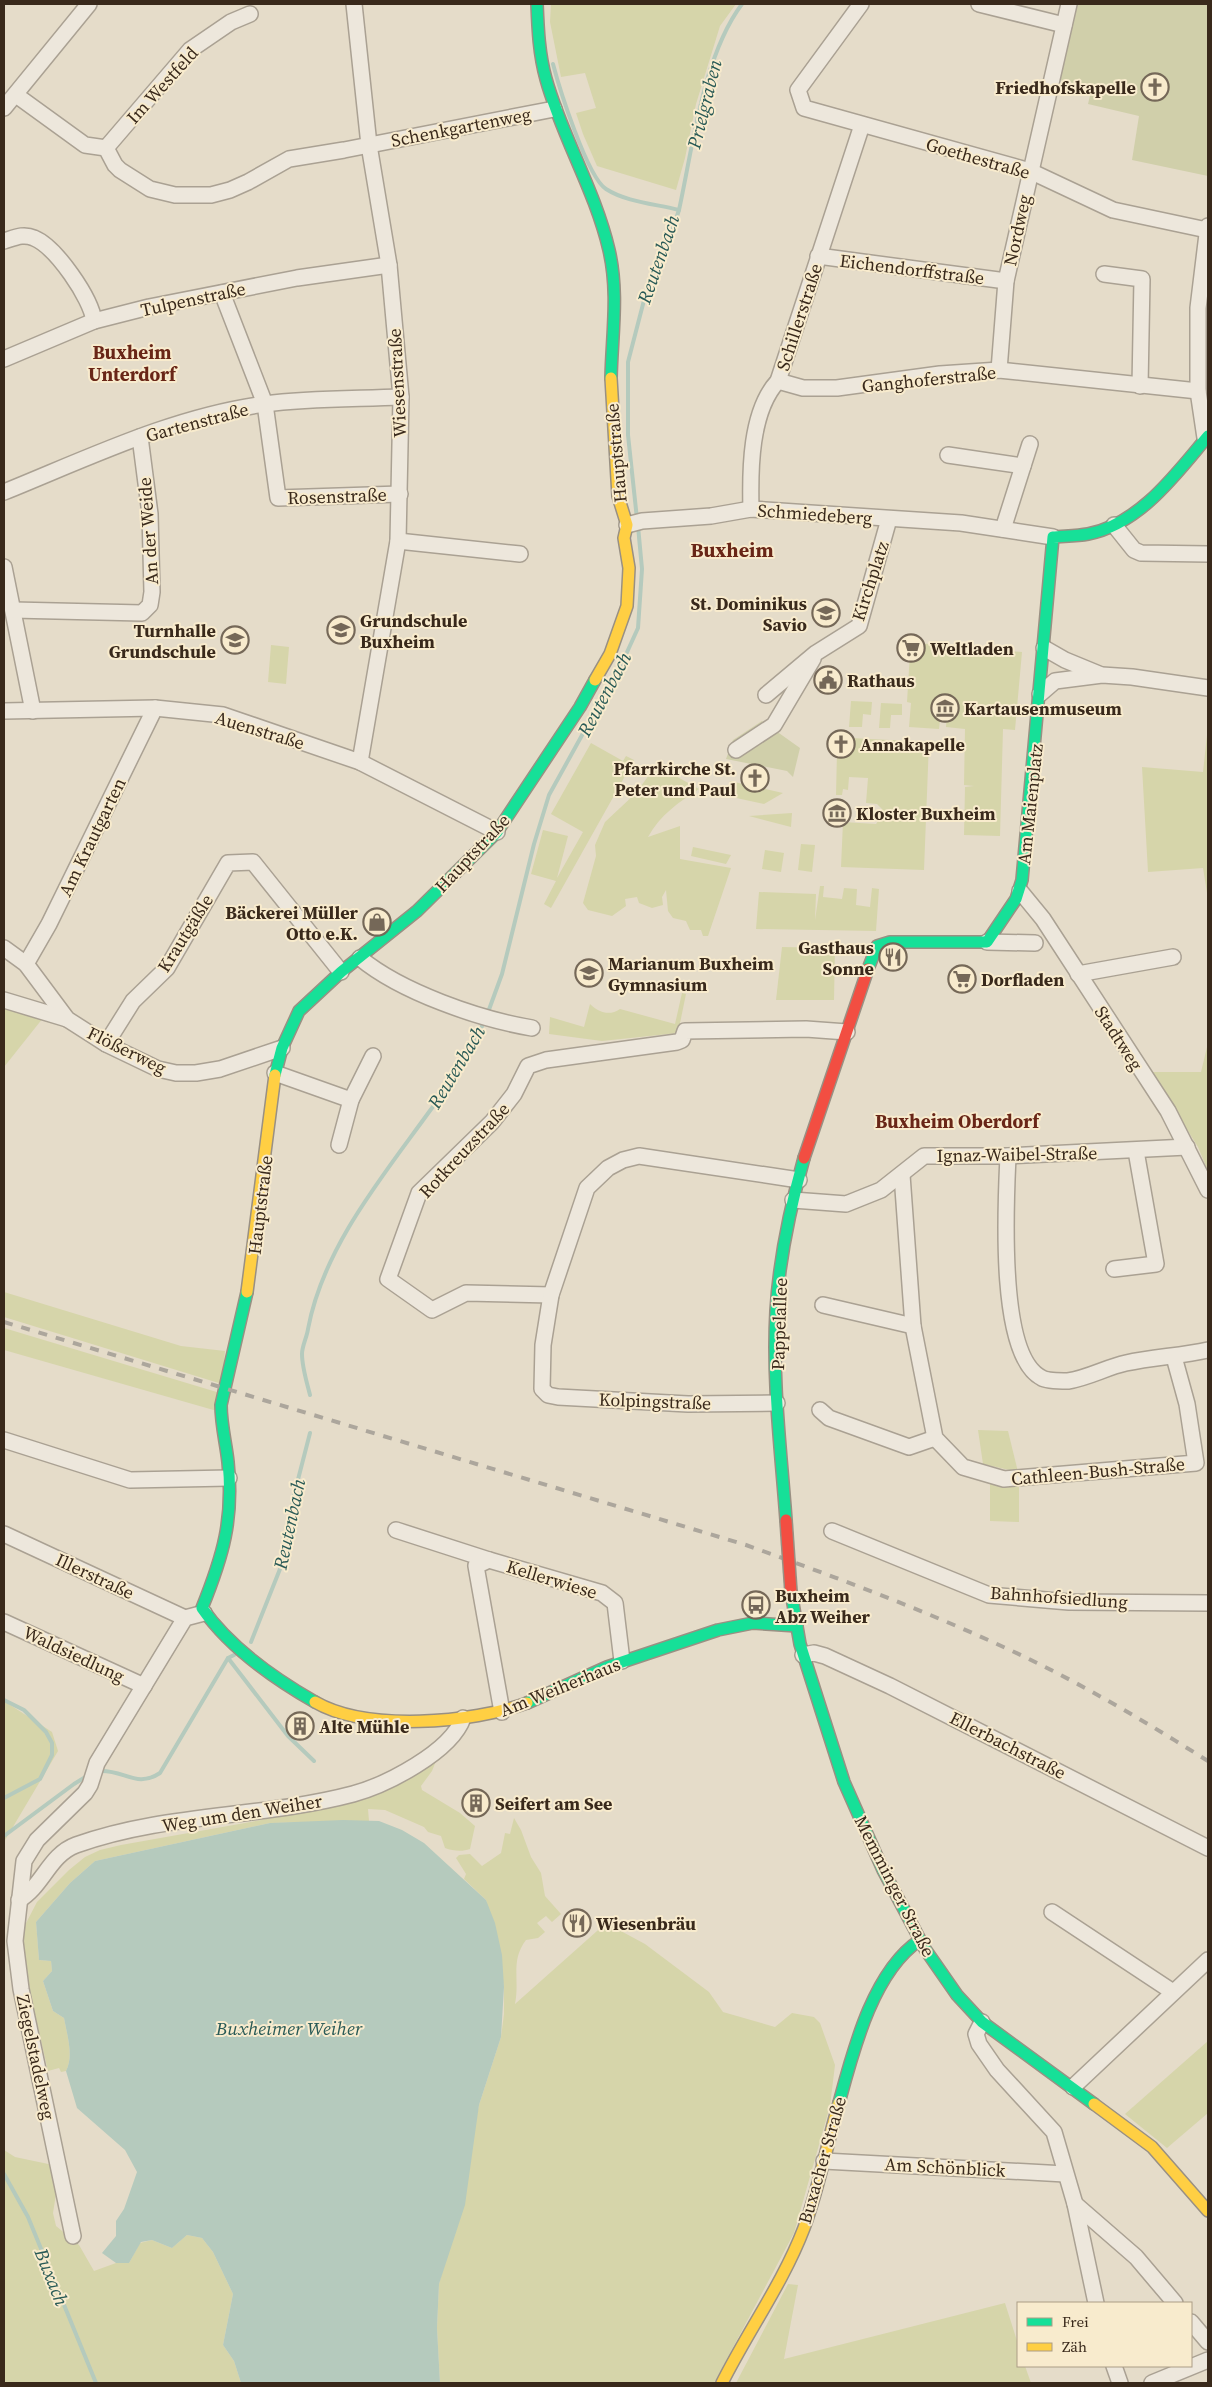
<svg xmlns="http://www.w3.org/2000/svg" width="1212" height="2387" viewBox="0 0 1212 2387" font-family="'Source Serif 4',serif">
  <rect width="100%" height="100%" fill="#e5dcc9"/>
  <g fill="#d6d5aa">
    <polygon points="551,4 736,4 720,26 696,104 685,158 676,190 597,166 583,134 576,113 596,108 585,73 561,77 550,22"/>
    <polygon points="918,643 1022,652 1015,730 1003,729 1000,836 964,835 965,787 974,786 964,785 965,729 946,727 947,713 950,713 952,703 938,701 937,712 941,712 939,729 909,727 911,703 907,702 910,653 916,653"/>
    <polygon points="271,645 289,647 286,684 268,682"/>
    <polygon points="851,701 872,702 871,715 863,714 862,727 849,727"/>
    <polygon points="881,703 902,704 902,715 891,715 890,728 879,728"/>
    <polygon points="1208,726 1208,899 1203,868 1148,872 1142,767 1203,772"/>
    <polygon points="851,738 929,742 924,870 841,867 843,822 876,824 881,817 882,809 877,804 866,803 868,778 849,777 848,790 843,789 842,795 836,795 837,752 850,753"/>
    <polygon points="591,743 623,761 626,756 634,760 551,908 544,904 556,881 531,874 543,830 568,836 557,878 583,832 551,814"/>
    <path d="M657,770l15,4 27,15c-20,13 -39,26 -51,48l32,-11v33l51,9 -23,68h-5l-2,-6h-11l-4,-9 -13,-3 -5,-7 -2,-21 -4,7 1,8 -11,3 -13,-5 -2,-6 -12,2 1,7 -14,10 -24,-6 -5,-7 13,-47 -1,-11 10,-23 31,-29 13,-18z"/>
    <polygon points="730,781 783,793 764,804 727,796"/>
    <polygon points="792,813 791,827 749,816"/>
    <polygon points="801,844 815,845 812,872 798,870"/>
    <polygon points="693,847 731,855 726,864 691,856"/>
    <polygon points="765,850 784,853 781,872 762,869"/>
    <polygon points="820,886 824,886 823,897 842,899 844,888 857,889 856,905 870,907 872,888 879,889 876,931 756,929 759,892 816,894 815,920"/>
    <polygon points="782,947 835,948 834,1000 776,1000"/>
    <path d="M682,993l4,1 -8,39 -76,8 -53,-7 1,-17 34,10 6,-23c9,9 20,12 30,5l55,15z"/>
    <polygon points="4,1005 43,1018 4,1067"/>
    <polygon points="1208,1043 1208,1171 1198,1147 1151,1072 1201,1072"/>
    <polygon points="4,1292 181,1346 225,1351 222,1384 4,1317"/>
    <polygon points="4,1328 220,1393 217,1411 4,1350"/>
    <polygon points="978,1430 1008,1431 1018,1472 983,1464"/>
    <polygon points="990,1482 1019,1482 1019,1522 990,1521"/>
    <polygon points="4,1701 52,1732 58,1751 4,1842"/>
    <path d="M436,1761l-4,10 -11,15 1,4 38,23 15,13 -5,23c-8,3 -17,2 -25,-1l-4,-12 -13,-4 -4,-5 -39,-17 -17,-1 1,12 -99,2 -175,38 -25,22 -34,39 3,38 12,1 1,10 -9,10 10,30 11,7c3,17 10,38 2,53l-5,1 -2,-4 -11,3 -25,-109v-33l14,-27 32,-32 16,-13 15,-7 21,-5 168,-30 61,-14z"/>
    <path d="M514,1818l7,12 10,27 10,16 4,23 16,18 -9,8 -6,-6 -9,7 8,9 -7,6 -12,2c-16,21 -6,39 -11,64l91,-81 39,21 64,48 14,20 52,15 17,-14 22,4 6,6 15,42 -5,41 -36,127 -80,150h-274l-3,-55 2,-44 9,-33 31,-146 22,-68 3,-23v-27l-18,-87 -22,-21 2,-5 -10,-16 3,-3 11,-1 12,12 19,-13 4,-20 5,1z"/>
    <polygon points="1208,2041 1208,2113 1167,2148 1125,2114"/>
    <polygon points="4,2150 15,2157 53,2165 57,2188 53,2213 56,2226 79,2245 94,2271 116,2263 129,2263 140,2243 152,2240 172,2248 187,2235 202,2238 213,2252 233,2294 223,2345 234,2361 241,2383 4,2383"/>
    <polygon points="788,2284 798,2285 784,2359 1005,2303 1018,2344 1018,2366 1025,2366 1031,2383 736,2383"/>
  </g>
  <g fill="#d0cfaa">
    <polygon points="1073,4 1208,4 1208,176 1132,160 1139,116 1088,104 1092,87 1055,79"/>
    <polygon points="762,721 800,748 793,777 787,771 726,759 733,740"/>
  </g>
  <path fill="#b5cabd" d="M343,1820l36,1 23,9 22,13 62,57 9,23 7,32 2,32 -3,50 -22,68 -14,100 -26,79 -2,44 3,55h-199l-7,-22 -11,-16 10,-51 -20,-42 -11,-14 -15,-3 -15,13 -20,-8 -11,2 -12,21h-13l-14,-10 14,-17v-15l8,-12 13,-37 -12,-22 -48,-42 -11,-37c8,-15 1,-36 -2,-53l-11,-7 -10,-30 9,-10 -1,-10 -12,-1 -3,-38 34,-39 25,-22 175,-38z"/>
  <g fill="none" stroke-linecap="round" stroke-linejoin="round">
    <g stroke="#b5cabd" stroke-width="4">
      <path d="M553,64c6,23 34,113 53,125 20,13 50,15 73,21l-12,36 -18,35 -21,81v73l9,84"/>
      <path d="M679,210c14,-64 24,-154 63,-206"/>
      <polyline points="487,1015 502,974 534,844 549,795 623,661 638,628 642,569 638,526"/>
      <path d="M310,1395c-3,-12 -8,-28 -8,-41 0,-8 5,-17 6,-25 15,-81 74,-152 121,-217 21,-28 43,-58 55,-91"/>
      <polyline points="251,1642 282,1564 294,1495 310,1433"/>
      <polyline points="228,1658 288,1736 314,1761"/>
      <polyline points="4,1700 24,1710 46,1732 52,1743 52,1755 40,1779 4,1798"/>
      <path d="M99,1771c25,-2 37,18 61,2l68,-115 6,-3"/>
      <polyline points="4,1836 74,1784 87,1776"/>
      <polyline points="4,2174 28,2217 96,2383"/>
    </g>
    <g stroke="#aaa193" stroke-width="18">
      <g id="street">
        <polyline points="354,4 369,145 389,265 401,397 398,541 360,762"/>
        <polyline points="861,4 798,90 804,108 1030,171 1113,210 1207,230"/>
        <polyline points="979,4 1064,25"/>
        <polyline points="16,95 85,145 106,148 115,165 120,170 150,189 175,195 211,195 230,190 248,182 289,159 344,150 554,109"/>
        <polyline points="4,108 89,4"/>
        <polyline points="106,148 190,50 231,22 250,14"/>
        <path d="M4,241c10,-3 19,-8 30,-3 22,9 57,60 60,83"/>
        <polyline points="818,256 1006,281"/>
        <polyline points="1104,274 1142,279 1140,386"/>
        <polyline points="222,293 265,404 278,498 400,494"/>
        <polyline points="4,359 94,321 149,307 297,278 389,265"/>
        <polyline points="999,370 1006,281 1069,4"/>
        <polyline points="778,381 803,388 837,388 940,374 999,370 1198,391"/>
        <polyline points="1205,438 1198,391 1198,308 1208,226"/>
        <polyline points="948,455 1023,466"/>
        <path d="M4,492c84,-34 170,-76 261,-88 44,-6 91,-5 136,-7"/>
        <path d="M751,509c-1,-38 -1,-98 27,-128l84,-256"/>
        <polyline points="627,525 642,521 711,516 751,509 961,523 1053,537"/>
        <polyline points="1114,525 1134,550 1141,553 1208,554"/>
        <polyline points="1003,529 1030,444"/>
        <polyline points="398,541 520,554"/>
        <polyline points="4,567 33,711"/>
        <polyline points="13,610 142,613 150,605 152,592 150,514 140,437"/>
        <polyline points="1044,648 1065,660 1099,674"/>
        <polyline points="1040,694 1055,681 1102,675 1132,677 1208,688"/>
        <polyline points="766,695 816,653 859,626 889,519"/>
        <polyline points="4,711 155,708 223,715 360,762 497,832"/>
        <polyline points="736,750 774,725 813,659"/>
        <polyline points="1020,891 1043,919 1168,1111 1208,1190"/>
        <polyline points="987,942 1035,943"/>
        <polyline points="4,948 26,964 67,1019 106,1044 158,1069 176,1073 196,1073 220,1069 282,1048"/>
        <path d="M360,958c41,34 119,61 172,70"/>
        <polyline points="26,964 49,924 155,708"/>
        <polyline points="1078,974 1173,957"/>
        <polyline points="4,1000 67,1019"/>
        <polyline points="106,1044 133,1001 167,968 228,863 253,862 341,972"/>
        <polyline points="275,1073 351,1100"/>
        <polyline points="339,1145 351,1100 373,1056"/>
        <path d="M1008,1156c-2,44 -11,200 34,222 5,3 20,3 26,3 20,-3 39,-14 58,-18 27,-6 55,-7 82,-13"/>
        <polyline points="902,1175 913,1326 935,1438 963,1467 1004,1479 1196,1463 1187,1404 1174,1357"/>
        <polyline points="793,1200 846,1204 881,1190 924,1156 1008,1156 1187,1147"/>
        <polyline points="1114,1269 1156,1264 1136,1151"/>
        <polyline points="551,1295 466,1293 432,1310 388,1279 419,1193 492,1122 514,1094 528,1066 546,1060 677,1042 682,1040 685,1031 806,1029 847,1032"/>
        <polyline points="823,1305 913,1326"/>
        <polyline points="777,1403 688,1404 558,1397 548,1395 542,1389 543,1345 551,1295 587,1188 608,1168 623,1160 639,1156 799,1180"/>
        <polyline points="820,1410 829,1418 909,1447 935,1438"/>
        <polyline points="4,1440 130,1480 229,1478"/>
        <polyline points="396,1530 489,1560"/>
        <polyline points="832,1531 989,1595 1069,1602 1208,1603"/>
        <polyline points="4,1534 185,1618"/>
        <polyline points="4,1622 144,1686"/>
        <polyline points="803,1655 814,1653 825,1656 890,1686 1208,1848"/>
        <polyline points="502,1712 476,1566 489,1560 602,1593 615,1603 622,1661"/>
        <path d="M19,1900c24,-14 30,-45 57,-55 89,-32 186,-27 277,-51 33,-9 98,-42 110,-76"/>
        <polyline points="1052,1912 1173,1992"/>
        <polyline points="982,2022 976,2034 979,2044 997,2070 1054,2132 1075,2204 1096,2303"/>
        <polyline points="1073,2087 1208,1960"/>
        <polyline points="824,2161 1065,2174"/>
        <polyline points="1075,2204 1136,2257 1175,2303"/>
        <polyline points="73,2236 21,1989 15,1941 24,1861 37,1840 85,1793 90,1785 97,1763 185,1618 204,1613"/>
        <polyline points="1191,2322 1208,2342"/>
        <polyline points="1114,2366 1120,2383"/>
        <polyline points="1152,2383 1208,2360"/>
      </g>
    </g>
    <g stroke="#999083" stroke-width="14">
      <g id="fast">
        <path d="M537,4c1,25 2,50 9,75 16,58 49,111 63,171 10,43 3,84 2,128"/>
        <path d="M868,969l9,-23 13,-4h97l29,-43 6,-19 31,-343c11,-1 24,-1 35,-3 52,-10 88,-60 120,-98"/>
        <polyline points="275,1075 282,1048 299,1011 341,972 417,911 497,832 580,707 595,680"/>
        <path d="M247,1292l-26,113c0,20 5,38 7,57 6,57 -5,94 -26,146 28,40 71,70 113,94"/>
        <path d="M786,1520c-5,-69 -14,-139 -10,-209 3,-51 14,-103 28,-153"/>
        <polyline points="791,1592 800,1644 844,1782 883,1870 925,1949 957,1995 982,2022 1094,2104"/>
        <polyline points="527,1703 607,1667 718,1630 753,1623 797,1626"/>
        <path d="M839,2103c14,-52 34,-132 81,-163"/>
      </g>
    </g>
    <g stroke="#999083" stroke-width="14">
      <g id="slow">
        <polyline points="595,680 610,654 627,606 629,568 624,538 627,525 618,496 611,378"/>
        <polyline points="247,1292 275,1075"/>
        <path d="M315,1702c52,30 157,21 212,1"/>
        <polyline points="1094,2104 1152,2147 1208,2211"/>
        <path d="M722,2383c26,-52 61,-100 82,-155 15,-40 23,-84 35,-125"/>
      </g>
    </g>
    <g stroke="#999083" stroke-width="14">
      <polyline id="jam" points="804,1158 868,969"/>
    </g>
    <use href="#street" stroke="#ede7dc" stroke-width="15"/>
    <use href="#fast" stroke="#16e098" stroke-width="11"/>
    <use href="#slow" stroke="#ffcf43" stroke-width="11"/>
    <use href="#jam" stroke="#f24e42" stroke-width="11"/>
    <path stroke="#aca69c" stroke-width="4" stroke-dasharray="9 9" stroke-linecap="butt" d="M4,1322l742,223c95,34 189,69 281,113 62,30 122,66 181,103"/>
    <g stroke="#999083" stroke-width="14" stroke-linecap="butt">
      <polyline id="jam-bridge" points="786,1520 791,1592"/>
    </g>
    <use href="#jam-bridge" stroke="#f24e42" stroke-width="11"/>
  </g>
  <defs>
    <g id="church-ring" transform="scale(1.4375)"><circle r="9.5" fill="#f8ebcd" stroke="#756858" stroke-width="1.5"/><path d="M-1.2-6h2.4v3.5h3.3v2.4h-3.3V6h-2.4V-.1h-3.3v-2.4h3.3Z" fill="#756858"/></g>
    <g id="school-ring" transform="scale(1.4375)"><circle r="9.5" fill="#f8ebcd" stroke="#756858" stroke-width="1.5"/><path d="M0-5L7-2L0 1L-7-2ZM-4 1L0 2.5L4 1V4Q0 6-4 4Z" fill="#756858"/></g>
    <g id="supermarket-ring" transform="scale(1.4375)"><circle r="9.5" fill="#f8ebcd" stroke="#756858" stroke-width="1.5"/><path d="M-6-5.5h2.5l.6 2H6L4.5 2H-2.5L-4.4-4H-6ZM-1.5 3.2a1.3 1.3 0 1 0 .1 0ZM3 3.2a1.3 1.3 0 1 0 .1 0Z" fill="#756858"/></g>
    <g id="civic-ring" transform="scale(1.4375)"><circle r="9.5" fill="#f8ebcd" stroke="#756858" stroke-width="1.5"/><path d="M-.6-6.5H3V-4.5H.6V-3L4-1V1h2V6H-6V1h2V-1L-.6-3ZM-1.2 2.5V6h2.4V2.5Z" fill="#756858"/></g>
    <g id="museum-ring" transform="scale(1.4375)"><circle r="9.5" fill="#f8ebcd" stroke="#756858" stroke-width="1.5"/><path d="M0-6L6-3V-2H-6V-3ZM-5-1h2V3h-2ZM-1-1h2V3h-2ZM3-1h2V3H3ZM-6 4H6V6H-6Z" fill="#756858"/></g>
    <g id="shop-ring" transform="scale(1.4375)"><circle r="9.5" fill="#f8ebcd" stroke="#756858" stroke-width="1.5"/><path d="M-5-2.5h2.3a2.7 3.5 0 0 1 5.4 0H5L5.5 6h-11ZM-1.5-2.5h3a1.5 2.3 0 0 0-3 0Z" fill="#756858"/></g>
    <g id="restaurant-ring" transform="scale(1.4375)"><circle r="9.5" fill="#f8ebcd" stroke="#756858" stroke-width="1.5"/><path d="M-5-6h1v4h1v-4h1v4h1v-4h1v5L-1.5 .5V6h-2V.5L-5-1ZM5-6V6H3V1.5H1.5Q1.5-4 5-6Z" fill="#756858"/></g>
    <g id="bus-ring" transform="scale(1.4375)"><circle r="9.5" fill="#f8ebcd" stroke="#756858" stroke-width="1.5"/><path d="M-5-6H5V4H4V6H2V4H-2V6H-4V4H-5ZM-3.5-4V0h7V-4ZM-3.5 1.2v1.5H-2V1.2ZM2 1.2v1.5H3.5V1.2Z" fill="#756858"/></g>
    <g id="building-ring" transform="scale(1.4375)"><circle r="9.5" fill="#f8ebcd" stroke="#756858" stroke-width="1.5"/><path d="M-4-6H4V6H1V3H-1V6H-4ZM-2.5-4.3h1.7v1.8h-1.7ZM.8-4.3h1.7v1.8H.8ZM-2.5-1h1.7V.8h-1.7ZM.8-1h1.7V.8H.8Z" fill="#756858"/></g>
  </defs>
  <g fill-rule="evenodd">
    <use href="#church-ring" x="1155" y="87"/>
    <use href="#school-ring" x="826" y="613"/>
    <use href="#school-ring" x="341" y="630"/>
    <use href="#school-ring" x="235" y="640"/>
    <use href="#supermarket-ring" x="911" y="648"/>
    <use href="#civic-ring" x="828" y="680"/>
    <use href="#museum-ring" x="945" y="708"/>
    <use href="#church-ring" x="841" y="744"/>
    <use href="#church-ring" x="755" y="778"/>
    <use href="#museum-ring" x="837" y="813"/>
    <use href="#shop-ring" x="377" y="922"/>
    <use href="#restaurant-ring" x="893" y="957"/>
    <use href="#school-ring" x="589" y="973"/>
    <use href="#supermarket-ring" x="962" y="979"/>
    <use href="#bus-ring" x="756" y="1605"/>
    <use href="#building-ring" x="300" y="1726"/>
    <use href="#building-ring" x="476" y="1803"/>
    <use href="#restaurant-ring" x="577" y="1923"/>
  </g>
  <g text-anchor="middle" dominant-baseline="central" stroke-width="4" stroke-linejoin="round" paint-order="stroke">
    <g font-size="18" fill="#39291b" stroke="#f8ebcd">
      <text transform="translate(162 85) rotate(-48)">Im Westfeld</text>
      <text transform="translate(461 127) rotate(-11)">Schenkgartenweg</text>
      <text transform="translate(978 158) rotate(16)">Goethestraße</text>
      <text transform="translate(1017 230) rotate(-78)">Nordweg</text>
      <text transform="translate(912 269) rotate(7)">Eichendorffstraße</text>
      <text transform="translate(193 299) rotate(-12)">Tulpenstraße</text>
      <text transform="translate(799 317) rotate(-72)">Schillerstraße</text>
      <text transform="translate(929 379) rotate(-6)">Ganghoferstraße</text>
      <text transform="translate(397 383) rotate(-93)">Wiesenstraße</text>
      <text transform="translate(197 422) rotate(-15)">Gartenstraße</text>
      <text transform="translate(616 453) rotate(-95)">Hauptstraße</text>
      <text transform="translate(337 496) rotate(-2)">Rosenstraße</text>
      <text transform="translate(815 514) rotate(4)">Schmiedeberg</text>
      <text transform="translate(148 531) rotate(-94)">An der Weide</text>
      <text transform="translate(870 581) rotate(-72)">Kirchplatz</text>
      <text transform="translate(260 730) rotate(17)">Auenstraße</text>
      <text transform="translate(1030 804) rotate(-84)">Am Maienplatz</text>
      <text transform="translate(92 837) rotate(-64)">Am Krautgarten</text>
      <text transform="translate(472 853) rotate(-47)">Hauptstraße</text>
      <text transform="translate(185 933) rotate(-58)">Krautgäßle</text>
      <text transform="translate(1119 1038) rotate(57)">Stadtweg</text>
      <text transform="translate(127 1050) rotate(26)">Flößerweg</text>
      <text transform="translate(464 1150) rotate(-47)">Rotkreuzstraße</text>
      <text transform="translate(1017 1154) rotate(-1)">Ignaz-Waibel-Straße</text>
      <text transform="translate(260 1205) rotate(-83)">Hauptstraße</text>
      <text transform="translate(779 1324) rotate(-88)">Pappelallee</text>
      <text transform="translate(655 1401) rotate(2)">Kolpingstraße</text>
      <text transform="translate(1098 1471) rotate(-5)">Cathleen-Bush-Straße</text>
      <text transform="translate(95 1576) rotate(25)">Illerstraße</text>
      <text transform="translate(552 1579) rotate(17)">Kellerwiese</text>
      <text transform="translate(1059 1597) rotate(4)">Bahnhofsiedlung</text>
      <text transform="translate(74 1654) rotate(25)">Waldsiedlung</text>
      <text transform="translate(560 1687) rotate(-22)">Am Weiherhaus</text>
      <text transform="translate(1008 1745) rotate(27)">Ellerbachstraße</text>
      <text transform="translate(242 1813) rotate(-9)">Weg um den Weiher</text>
      <text transform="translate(895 1886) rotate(63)">Memminger Straße</text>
      <text transform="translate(36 2057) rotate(78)">Ziegelstadelweg</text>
      <text transform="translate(822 2160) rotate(-74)">Buxacher Straße</text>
      <text transform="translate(945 2167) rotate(3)">Am Schönblick</text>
    </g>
    <g font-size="18" font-weight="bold" fill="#39291b" stroke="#f8ebcd" text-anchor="start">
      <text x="1136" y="87" text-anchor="end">Friedhofskapelle</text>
      <text x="807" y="603" text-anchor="end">St. Dominikus<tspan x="807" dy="21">Savio</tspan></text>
      <text x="360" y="620">Grundschule<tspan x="360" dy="21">Buxheim</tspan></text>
      <text x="216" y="630" text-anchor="end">Turnhalle<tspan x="216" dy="21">Grundschule</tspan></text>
      <text x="930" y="648">Weltladen</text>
      <text x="847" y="680">Rathaus</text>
      <text x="964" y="708">Kartausenmuseum</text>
      <text x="860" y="744">Annakapelle</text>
      <text x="736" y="768" text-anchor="end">Pfarrkirche St.<tspan x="736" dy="21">Peter und Paul</tspan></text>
      <text x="856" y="813">Kloster Buxheim</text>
      <text x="358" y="912" text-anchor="end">Bäckerei Müller<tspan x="358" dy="21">Otto e.K.</tspan></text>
      <text x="874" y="947" text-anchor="end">Gasthaus<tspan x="874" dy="21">Sonne</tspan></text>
      <text x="608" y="963">Marianum Buxheim<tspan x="608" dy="21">Gymnasium</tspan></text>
      <text x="981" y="979">Dorfladen</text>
      <text x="775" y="1595">Buxheim<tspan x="775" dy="21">Abz Weiher</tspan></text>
      <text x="319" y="1726">Alte Mühle</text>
      <text x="495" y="1803">Seifert am See</text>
      <text x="596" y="1923">Wiesenbräu</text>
    </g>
    <g font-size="19" font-style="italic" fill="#295a56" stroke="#f8ebcd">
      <text transform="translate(704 104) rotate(-76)">Prielgraben</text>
      <text transform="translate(658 259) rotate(-71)">Reutenbach</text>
      <text transform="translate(604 694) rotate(-62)">Reutenbach</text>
      <text transform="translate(456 1067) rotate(-59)">Reutenbach</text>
      <text transform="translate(289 1524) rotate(-78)">Reutenbach</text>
      <text x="289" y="2028">Buxheimer Weiher</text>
      <text transform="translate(52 2277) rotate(68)">Buxach</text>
    </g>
    <g font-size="19" font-weight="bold" fill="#692617" stroke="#f8ebcd">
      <text x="132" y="352">Buxheim<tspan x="132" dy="22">Unterdorf</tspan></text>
      <text x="957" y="1121">Buxheim Oberdorf</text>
    </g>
    <g font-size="20" font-weight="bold" fill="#692617" stroke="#f8ebcd">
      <text x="732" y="550">Buxheim</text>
    </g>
  </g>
  <rect width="1212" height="2387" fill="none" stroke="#39291b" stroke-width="10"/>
  <rect x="1017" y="2302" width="175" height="65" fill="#f8ebcd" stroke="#ac9d86"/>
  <rect x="1027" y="2318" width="25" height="8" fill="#16e098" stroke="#ac9d86"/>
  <text x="1062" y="2327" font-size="15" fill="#39291b">Frei</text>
  <rect x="1027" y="2343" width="25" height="8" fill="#ffcf43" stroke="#ac9d86"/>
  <text x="1062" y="2352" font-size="15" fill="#39291b">Zäh</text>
</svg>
